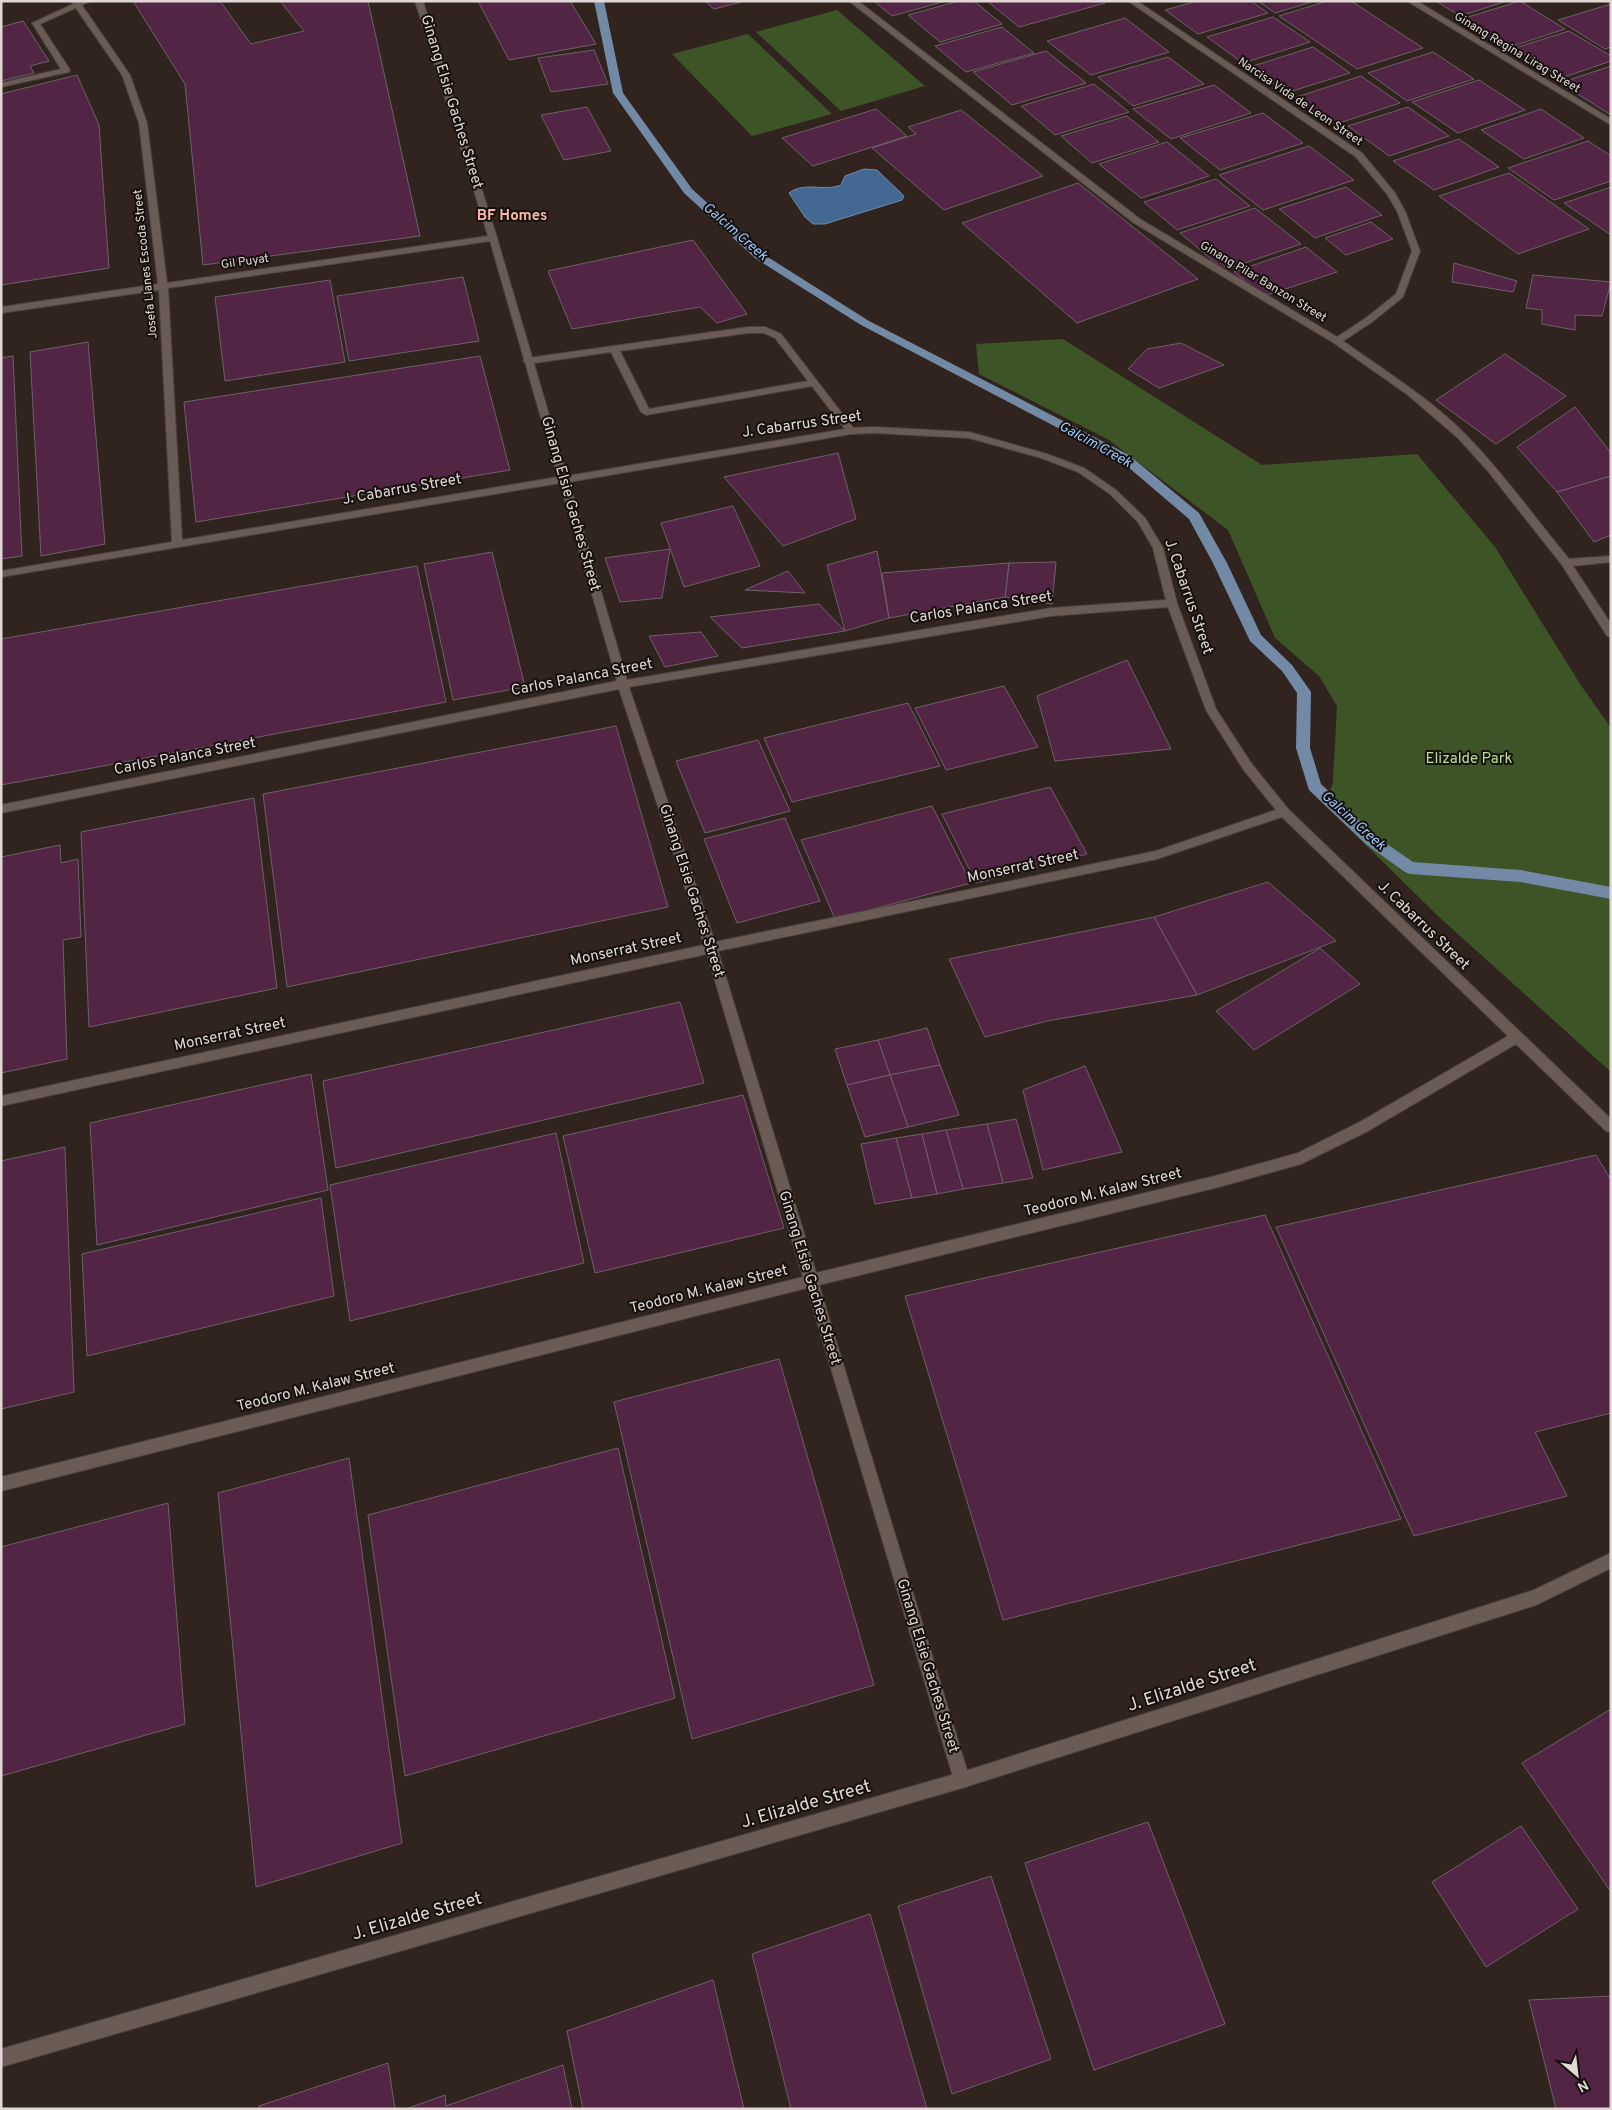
<svg xmlns="http://www.w3.org/2000/svg" width="1612" height="2110" viewBox="0 0 1612 2110" font-family="Overpass,sans-serif">
  <rect width="100%" height="100%" fill="#31241f"/>
  <g fill="#3d5427">
    <polygon points="837,10 925,86 841,111 756,32"/>
    <polygon points="748,34 832,114 752,136 672,54"/>
    <polygon points="1063,339 1262,465 1417,454 1495,547 1580,684 1611,728 1611,1072 1438,916 1326,806 1333,782 1337,706 1319,676 1275,638 1228,530 1109,440 979,374 976,344"/>
  </g>
  <path fill="#436992" stroke="#728aa6" d="M864,169l13,1 27,26 -2,4 -77,24h-12l-8,-7 -16,-24c16,-12 34,-1 52,-8l4,-9z"/>
  <g fill="none" stroke-linecap="round" stroke-linejoin="round">
    <polygon fill="#728aa6" fill-rule="evenodd" points="594,1 604,1 623,93 692,189 763,254 869,321 1129,455 1199,513 1227,563 1261,635 1292,665 1311,692 1310,748 1321,784 1377,837 1413,862 1520,870 1611,887 1611,899 1520,882 1410,874 1405,872 1367,845 1309,790 1296,748 1297,693 1282,671 1250,641 1213,563 1189,519 1121,461 861,325 755,258 684,193 613,93"/>
  </g>
  <g fill="#512543" stroke="#6e6069">
    <polygon points="133,1 220,1 251,44 304,31 280,1 368,1 420,236 203,265 185,84"/>
    <polygon points="478,1 570,1 596,44 509,60"/>
    <polygon points="705,1 745,1 714,9"/>
    <polygon points="874,1 946,1 892,16"/>
    <polygon points="959,1 974,1 1002,24 940,42 908,15"/>
    <polygon points="987,1 1103,1 1105,3 1019,27"/>
    <polygon points="1197,1 1251,1 1268,13 1198,34 1165,10"/>
    <polygon points="1258,1 1315,1 1275,13"/>
    <polygon points="1327,1 1351,1 1423,48 1357,69 1279,16"/>
    <polygon points="1436,1 1507,1 1460,16"/>
    <polygon points="1520,1 1565,29 1507,48 1462,19"/>
    <polygon points="1611,4 1611,47 1605,49 1558,20"/>
    <polygon points="1273,17 1310,42 1243,63 1207,37"/>
    <polygon points="1125,18 1169,52 1091,75 1047,41"/>
    <polygon points="23,21 49,61 30,66 34,73 1,81 1,27"/>
    <polygon points="1002,27 1034,53 966,72 935,46"/>
    <polygon points="1569,31 1611,56 1611,61 1561,78 1515,48"/>
    <polygon points="1313,47 1350,73 1286,93 1250,67"/>
    <polygon points="594,50 608,84 551,92 538,58"/>
    <polygon points="1046,51 1086,83 1012,105 973,72"/>
    <polygon points="1433,52 1474,79 1407,101 1368,73"/>
    <polygon points="1168,57 1204,84 1133,106 1098,77"/>
    <polygon points="1611,66 1611,115 1560,83"/>
    <polygon points="77,75 99,125 109,268 1,285 1,94"/>
    <polygon points="1361,76 1400,103 1333,125 1294,98"/>
    <polygon points="1479,80 1525,110 1458,133 1412,102"/>
    <polygon points="1094,84 1129,112 1055,135 1021,106"/>
    <polygon points="1214,85 1251,113 1171,139 1133,109"/>
    <polygon points="587,107 611,151 564,160 541,115"/>
    <polygon points="1408,107 1449,136 1389,156 1348,126"/>
    <polygon points="876,109 907,136 813,166 782,138"/>
    <polygon points="1541,109 1584,138 1524,159 1481,130"/>
    <polygon points="961,110 1043,176 944,210 872,148 916,134 908,127"/>
    <polygon points="1263,113 1303,143 1220,170 1180,138"/>
    <polygon points="1127,116 1159,142 1092,163 1061,136"/>
    <polygon points="1459,139 1499,167 1434,190 1393,161"/>
    <polygon points="1588,141 1611,156 1611,181 1554,200 1508,168"/>
    <polygon points="1167,142 1209,176 1141,198 1099,164"/>
    <polygon points="1309,146 1354,180 1263,210 1219,175"/>
    <polygon points="1509,173 1589,229 1518,254 1439,196"/>
    <polygon points="1216,179 1250,206 1177,230 1144,202"/>
    <polygon points="1078,183 1198,279 1077,323 962,223"/>
    <polygon points="1346,187 1382,215 1315,238 1279,209"/>
    <polygon points="1611,187 1611,235 1564,203"/>
    <polygon points="1255,208 1301,244 1224,270 1180,233"/>
    <polygon points="1371,222 1393,239 1346,255 1325,238"/>
    <polygon points="693,240 747,314 717,323 700,307 572,329 548,271"/>
    <polygon points="1306,247 1337,272 1264,296 1234,272"/>
    <polygon points="1454,263 1517,281 1513,292 1452,282"/>
    <polygon points="1533,275 1611,282 1602,316 1575,315 1575,330 1542,324 1542,310 1526,308"/>
    <polygon points="463,277 479,341 349,361 337,296"/>
    <polygon points="330,280 345,362 225,381 215,297"/>
    <polygon points="88,342 105,544 41,556 30,352"/>
    <polygon points="1181,343 1224,365 1159,388 1128,369 1147,349"/>
    <polygon points="1505,354 1566,396 1496,444 1436,400"/>
    <polygon points="13,356 22,556 1,559 1,358"/>
    <polygon points="480,356 510,470 196,522 184,402"/>
    <polygon points="1575,407 1611,453 1611,476 1557,492 1517,447"/>
    <polygon points="838,453 856,519 783,546 724,477"/>
    <polygon points="1611,476 1611,535 1594,542 1557,492"/>
    <polygon points="733,506 760,566 684,587 661,523"/>
    <polygon points="670,549 662,598 620,602 605,558"/>
    <polygon points="877,551 889,618 845,631 827,565"/>
    <polygon points="492,552 525,687 453,700 424,564"/>
    <polygon points="1056,562 1052,604 1005,597 1009,563"/>
    <polygon points="1009,563 1005,597 889,618 882,573"/>
    <polygon points="417,566 446,702 1,785 1,639"/>
    <polygon points="788,571 805,593 745,590"/>
    <polygon points="819,604 845,631 742,648 710,617"/>
    <polygon points="701,632 718,656 665,667 649,636"/>
    <polygon points="1127,660 1171,749 1055,761 1037,696"/>
    <polygon points="1004,686 1038,747 946,770 915,708"/>
    <polygon points="908,703 940,766 792,802 764,738"/>
    <polygon points="616,726 668,907 287,987 263,794"/>
    <polygon points="758,740 790,811 705,833 676,761"/>
    <polygon points="1050,787 1087,854 976,883 942,814"/>
    <polygon points="254,798 277,988 89,1027 81,832"/>
    <polygon points="932,806 971,883 835,919 801,840"/>
    <polygon points="785,818 820,901 737,923 704,839"/>
    <polygon points="60,845 61,863 78,859 81,937 63,940 67,1059 1,1073 1,857"/>
    <polygon points="1268,882 1336,941 1197,995 1154,917"/>
    <polygon points="1154,917 1197,995 1047,1021 985,1037 949,959"/>
    <polygon points="1320,948 1360,984 1254,1050 1216,1011"/>
    <polygon points="680,1002 704,1083 336,1168 323,1081"/>
    <polygon points="927,1028 940,1065 890,1075 878,1040"/>
    <polygon points="878,1040 890,1075 847,1085 835,1049"/>
    <polygon points="940,1065 959,1115 908,1127 890,1075"/>
    <polygon points="1085,1066 1122,1152 1043,1170 1023,1090"/>
    <polygon points="311,1074 328,1190 97,1245 90,1123"/>
    <polygon points="890,1075 908,1127 865,1137 847,1085"/>
    <polygon points="743,1095 784,1228 595,1273 563,1136"/>
    <polygon points="1016,1119 1033,1178 1003,1183 987,1124"/>
    <polygon points="987,1124 1003,1183 963,1189 946,1130"/>
    <polygon points="946,1130 963,1189 937,1194 922,1134"/>
    <polygon points="556,1133 584,1263 350,1321 330,1185"/>
    <polygon points="922,1134 937,1194 912,1198 896,1138"/>
    <polygon points="896,1138 912,1198 875,1204 861,1144"/>
    <polygon points="65,1147 74,1392 1,1409 1,1161"/>
    <polygon points="1596,1155 1611,1180 1611,1413 1535,1432 1567,1496 1414,1536 1276,1227"/>
    <polygon points="321,1198 334,1296 87,1356 82,1254"/>
    <polygon points="1265,1215 1401,1519 1003,1620 905,1296"/>
    <polygon points="779,1359 874,1685 692,1739 614,1402"/>
    <polygon points="618,1448 675,1698 405,1776 368,1515"/>
    <polygon points="349,1458 402,1843 256,1887 218,1493"/>
    <polygon points="168,1503 185,1724 1,1776 1,1547"/>
    <polygon points="1611,1709 1611,1892 1522,1763"/>
    <polygon points="1148,1822 1225,2024 1094,2070 1025,1863"/>
    <polygon points="1521,1826 1578,1909 1486,1967 1432,1882"/>
    <polygon points="991,1876 1051,2059 952,2094 898,1906"/>
    <polygon points="870,1914 927,2109 791,2109 752,1954"/>
    <polygon points="713,1980 744,2109 583,2109 567,2031"/>
    <polygon points="1611,1996 1611,2109 1556,2109 1529,2000"/>
    <polygon points="388,2063 395,2109 259,2109 259,2106"/>
    <polygon points="563,2065 572,2109 406,2109 445,2095 446,2106"/>
  </g>
  <g fill="none" stroke-linecap="round" stroke-linejoin="round">
    <g stroke="#4c423e" stroke-width="2">
      <g id="service">
        <polygon points="80,1 91,1 40,24 70,70 69,72 1,87 1,83 61,69 32,23"/>
        <path d="M748,327h17l16,7 73,95v4h-6l-36,-47 -166,29 -5,-3 -30,-60 -83,12 -5,-3 5,-3zM748,333h16l11,5 33,43 -159,28 -29,-58z"/>
      </g>
    </g>
    <g stroke="#4c423e" stroke-width="2">
      <g id="minor">
        <path d="M71,1h8l51,74 17,48 20,160 321,-47 -73,-235h8l74,237 70,238 284,-48 23,-1 95,5 78,22 37,14 32,22 29,28 18,30 14,55 39,106 35,54 37,46 323,310v13l-5,-1 -90,-87 -148,87 -67,33 -86,24 -396,97 151,495 -2,6 -6,2 -6,-2 -2,-6 -147,-492 -806,203v-14l802,-200 -96,-323 -706,152v-10l703,-151 -85,-256 -618,124v-8l616,-124 -57,-198 -559,94v-6l171,-29 -13,-252 -158,23v-6l157,-23 -19,-161 -17,-48zM490,241l68,236 -376,63 -14,-252zM874,433l95,5 72,20 37,14 32,22 28,28 15,26 13,52 -115,8 -424,72 -58,-198 282,-48zM1168,607l38,103 37,59 33,41 -120,41 -441,91 -86,-255 422,-71zM1282,817l226,219 -150,87 -60,30 -83,23 -399,97 -98,-322 439,-92z"/>
        <path d="M849,1h9l282,218 197,118 29,-19 30,-24 16,-43 -15,-40 -10,-17 -31,-37 -228,-156h9l225,152 33,40 10,18 15,40 -17,46 -31,25 -29,19c42,30 88,58 124,95 37,38 68,82 102,123l42,-3v6l-38,4 38,58v13l-4,-1 -45,-71 -75,-95 -28,-31 -51,-44 -74,-52 -200,-120z"/>
        <polygon points="1407,1 1417,1 1611,119 1611,125"/>
      </g>
    </g>
    <g stroke="#4c423e" stroke-width="2">
      <polygon id="tertiary" points="1611,1553 1611,1568 1536,1605 962,1788 1,2067 1,2049 962,1772 1534,1590"/>
    </g>
    <use href="#service" fill="#6a5b55" fill-rule="evenodd"/>
    <use href="#minor" fill="#6a5b55" fill-rule="evenodd"/>
    <use href="#tertiary" fill="#6a5b55" fill-rule="evenodd"/>
  </g>
  <g text-anchor="middle" dominant-baseline="central" stroke-width="4" stroke-linejoin="round" paint-order="stroke">
    <g font-size="12" fill="#e1d8d5" stroke="#150f0d">
      <text transform="translate(1517 53) rotate(31)">Ginang Regina Lirag Street</text>
      <text transform="translate(1300 102) rotate(34)">Narcisa Vida de Leon Street</text>
      <text transform="translate(245 262) rotate(-8)">Gil Puyat</text>
      <text transform="translate(146 264) rotate(-96)">Josefa Llanes Escoda Street</text>
      <text transform="translate(1263 282) rotate(31)">Ginang Pilar Banzon Street</text>
    </g>
    <g font-size="14" font-style="italic" fill="#9dcbff" stroke="#150f0d">
      <text transform="translate(735 232) rotate(41)">Galcim Creek</text>
      <text transform="translate(1095 445) rotate(29)">Galcim Creek</text>
      <text transform="translate(1353 821) rotate(42)">Galcim Creek</text>
    </g>
    <g font-size="15" fill="#e1d8d5" stroke="#150f0d">
      <text transform="translate(451 102) rotate(73)">Ginang Elsie Gaches Street</text>
      <text transform="translate(802 425) rotate(-8)">J. Cabarrus Street</text>
      <text transform="translate(402 490) rotate(-10)">J. Cabarrus Street</text>
      <text transform="translate(570 504) rotate(74)">Ginang Elsie Gaches Street</text>
      <text transform="translate(1188 597) rotate(71)">J. Cabarrus Street</text>
      <text transform="translate(981 608) rotate(-9)">Carlos Palanca Street</text>
      <text transform="translate(582 678) rotate(-11)">Carlos Palanca Street</text>
      <text transform="translate(185 757) rotate(-11)">Carlos Palanca Street</text>
      <text transform="translate(1023 867) rotate(-12)">Monserrat Street</text>
      <text transform="translate(691 891) rotate(72)">Ginang Elsie Gaches Street</text>
      <text transform="translate(1423 926) rotate(44)">J. Cabarrus Street</text>
      <text transform="translate(626 950) rotate(-12)">Monserrat Street</text>
      <text transform="translate(230 1035) rotate(-12)">Monserrat Street</text>
      <text transform="translate(1103 1193) rotate(-14)">Teodoro M. Kalaw Street</text>
      <text transform="translate(809 1278) rotate(73)">Ginang Elsie Gaches Street</text>
      <text transform="translate(709 1290) rotate(-14)">Teodoro M. Kalaw Street</text>
      <text transform="translate(316 1388) rotate(-14)">Teodoro M. Kalaw Street</text>
      <text transform="translate(927 1666) rotate(73)">Ginang Elsie Gaches Street</text>
    </g>
    <g font-size="15" font-weight="bold" fill="#fab8a9" stroke="#150f0d">
      <text x="512" y="216">BF Homes</text>
    </g>
    <g font-size="15" fill="#b9e194" stroke="#150f0d">
      <text x="1469" y="759">Elizalde Park</text>
    </g>
    <g font-size="18" fill="#e1d8d5" stroke="#150f0d">
      <text transform="translate(1192 1686) rotate(-18)">J. Elizalde Street</text>
      <text transform="translate(806 1805) rotate(-16)">J. Elizalde Street</text>
      <text transform="translate(417 1917) rotate(-16)">J. Elizalde Street</text>
    </g>
  </g>
  <rect width="1612" height="2110" fill="none" stroke="#e1d8d5" stroke-width="5"/>
  <g transform="translate(1577 2075) rotate(152)" stroke="#150f0d" stroke-width="4" paint-order="stroke">
  <path d="M0-4L9 19L0 12L-9 19Z" fill="#e1d8d5"/>
  <text y="-8" font-size="14" font-weight="bold" text-anchor="middle" fill="#e1d8d5">N</text>
  </g>
</svg>
